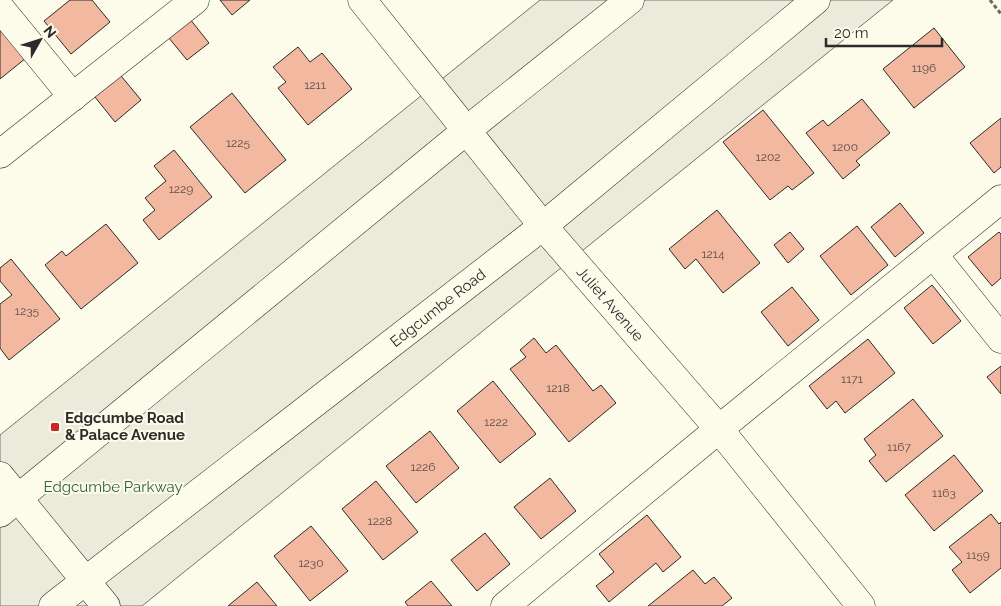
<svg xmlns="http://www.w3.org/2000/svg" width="1001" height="606" viewBox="0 0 1001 606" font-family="Raleway,sans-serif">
  <rect width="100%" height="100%" fill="#fdfbea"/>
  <polygon fill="#ecebdb" stroke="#74746e" points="540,0 893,0 142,606 0,606 0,435"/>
  <g fill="#f2b8a0" stroke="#2b2b2b">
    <polygon points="70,0 92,0 110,22 71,54 44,21"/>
    <polygon points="220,0 250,0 232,15"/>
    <polygon points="186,14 209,43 187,60 164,32"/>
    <polygon points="934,28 965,67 914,108 883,69"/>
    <polygon points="3,29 26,58 0,79 0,31"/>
    <polygon points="298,47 310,62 322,53 352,89 308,125 278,88 286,82 273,67"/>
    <polygon points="117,71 141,100 115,122 91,92"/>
    <polygon points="232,93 286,160 245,193 190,127"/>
    <polygon points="862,99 890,133 856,161 860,165 843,179 806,133 823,120 828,126"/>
    <polygon points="763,110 814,173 792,190 788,186 770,200 723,142"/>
    <polygon points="1001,118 1001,167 994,173 970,143"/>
    <polygon points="174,150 212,197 159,240 143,220 155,210 145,198 166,181 154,166"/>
    <polygon points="900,203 924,233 895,257 871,227"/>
    <polygon points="717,210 760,263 723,293 696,259 685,269 669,249"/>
    <polygon points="106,224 138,263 81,309 45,265 62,251 66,256"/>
    <polygon points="857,226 888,265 851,295 820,256"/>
    <polygon points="790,232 804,249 788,263 774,245"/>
    <polygon points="999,232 1001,234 1001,278 992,286 968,257"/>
    <polygon points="11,259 60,319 9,360 0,348 0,304 12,295 0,281 0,268"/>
    <polygon points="932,285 961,321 933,344 904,308"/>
    <polygon points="792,287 819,320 788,346 761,312"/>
    <polygon points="534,338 546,353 556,345 593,391 601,385 616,403 569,442 510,369 526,357 520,350"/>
    <polygon points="868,339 895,373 845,413 836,401 827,409 809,386"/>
    <polygon points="1001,366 1001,394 987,377"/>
    <polygon points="493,381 536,434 500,463 457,411"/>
    <polygon points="913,399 943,436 886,482 869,461 876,455 864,439"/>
    <polygon points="430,431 459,468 416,503 386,466"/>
    <polygon points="954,455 983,491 934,531 905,495"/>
    <polygon points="550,478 576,511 541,539 514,507"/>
    <polygon points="376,481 418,532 383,560 342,509"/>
    <polygon points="991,514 999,524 1001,522 1001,568 970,593 952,570 962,562 949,547"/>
    <polygon points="647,515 681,557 663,572 656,563 609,602 596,586 614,572 599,554"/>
    <polygon points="311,526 348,571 310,601 274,556"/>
    <polygon points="485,533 510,564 477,591 451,560"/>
    <polygon points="693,570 705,584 714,577 732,598 722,606 648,606"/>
    <polygon points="431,581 452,606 408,606 405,602"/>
    <polygon points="257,582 277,606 228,606"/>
  </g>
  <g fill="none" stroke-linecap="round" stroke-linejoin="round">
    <g stroke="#2b2b2b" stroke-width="29">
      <g id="minor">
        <polyline points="362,0 543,226 719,429 861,606"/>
        <polyline points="0,8 73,97"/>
        <polyline points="0,154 195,0"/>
        <polyline points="933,254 1001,339"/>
        <polyline points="0,476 106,606"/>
        <polyline points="0,513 467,130 630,0"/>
        <polyline points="53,606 543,226 816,0"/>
        <polyline points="505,606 719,429 1001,199"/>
      </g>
    </g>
    <polyline stroke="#6a6964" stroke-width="3" stroke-dasharray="4 2.5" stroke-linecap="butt" points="990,0 1001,14"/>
    <use href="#minor" stroke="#fdfbea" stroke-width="28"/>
  </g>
  <rect fill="#c62828" stroke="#fdfbea" stroke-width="2" x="50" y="422" width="10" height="10" rx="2.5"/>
  <g text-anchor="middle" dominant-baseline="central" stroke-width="4" stroke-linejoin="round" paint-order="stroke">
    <g font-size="12" fill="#5d4e48">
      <text x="924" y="68">1196</text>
      <text x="315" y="85">1211</text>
      <text x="238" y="143">1225</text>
      <text x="845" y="147">1200</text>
      <text x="768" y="157">1202</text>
      <text x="181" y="189">1229</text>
      <text x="713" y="254">1214</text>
      <text x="27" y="311">1235</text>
      <text x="852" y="379">1171</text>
      <text x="558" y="388">1218</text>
      <text x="496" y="422">1222</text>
      <text x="899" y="447">1167</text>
      <text x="423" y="467">1226</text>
      <text x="944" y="493">1163</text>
      <text x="380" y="521">1228</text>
      <text x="978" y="555">1159</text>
      <text x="311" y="563">1230</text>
    </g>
    <g font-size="15" fill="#2b2b2b" stroke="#fdfbea">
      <text transform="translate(610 304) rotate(49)">Juliet Avenue</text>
      <text transform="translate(438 308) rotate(-38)">Edgcumbe Road</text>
    </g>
    <g font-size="15" font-weight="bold" fill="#2b2b2b" stroke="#fdfbea" text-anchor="start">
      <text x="65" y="418">Edgcumbe Road<tspan x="65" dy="17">&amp; Palace Avenue</tspan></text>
    </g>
    <g font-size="15" fill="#34623c" stroke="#fdfbea">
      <text x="113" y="487">Edgcumbe Parkway</text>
    </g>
  </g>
  <g transform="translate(40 40) rotate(51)" stroke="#fdfbea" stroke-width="4" paint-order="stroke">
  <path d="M0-4L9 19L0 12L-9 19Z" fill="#2b2b2b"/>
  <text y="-8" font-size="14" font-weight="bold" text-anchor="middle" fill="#2b2b2b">N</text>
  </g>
  <path d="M826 38v8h116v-8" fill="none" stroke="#2b2b2b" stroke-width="2.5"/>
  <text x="834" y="38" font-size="15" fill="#2b2b2b" stroke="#fdfbea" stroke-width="4" paint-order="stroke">20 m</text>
</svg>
